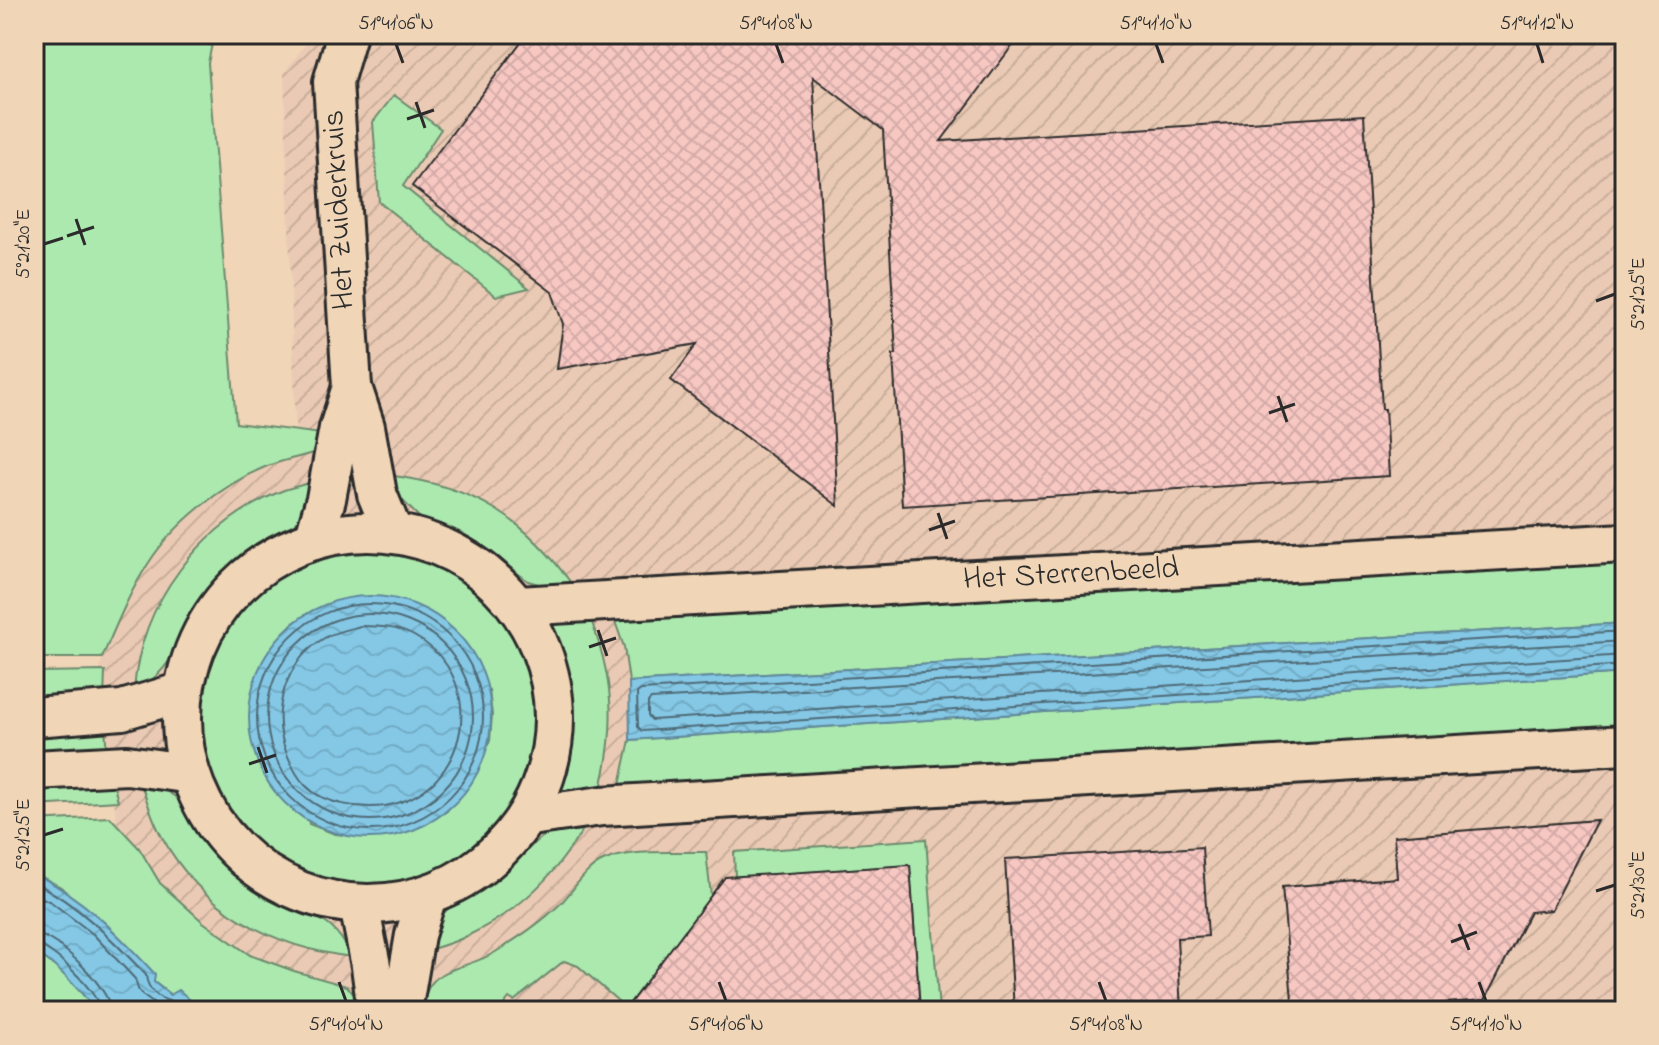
<svg xmlns="http://www.w3.org/2000/svg" width="1659" height="1045" viewBox="0 0 1659 1045" font-family="'Indie Flower',sans-serif">
  <defs>
    <pattern id="industrial-furrows" width="10" height="10" patternUnits="userSpaceOnUse" patternTransform="scale(2)"><rect width="10" height="10" fill="#eacab4"/><path d="M-1 1l2-2M0 10L10 0M9 11l2-2" fill="none" stroke="#c9ae9b"/></pattern>
    <pattern id="water-waves" width="16" height="10" patternUnits="userSpaceOnUse" patternTransform="scale(2)"><rect width="16" height="10" fill="#84c8e6"/><path d="M0 5q4-4 8 0t8 0" fill="none" stroke="#72acc5"/></pattern>
    <pattern id="building-cross-hatch" width="8" height="8" patternUnits="userSpaceOnUse" patternTransform="scale(2)"><rect width="8" height="8" fill="#f7c7c2"/><path d="M0 0l8 8M0 8l8-8" fill="none" stroke="#d4aba7"/></pattern>
  </defs>
  <rect width="100%" height="100%" fill="#f0d5b7"/>
  <filter id="ink" filterUnits="userSpaceOnUse"><feTurbulence type="fractalNoise" baseFrequency=".0125" numOctaves="2"/><feDisplacementMap in="SourceGraphic" scale="16" xChannelSelector="R" yChannelSelector="G"/><feConvolveMatrix kernelMatrix="1 2 1 2 8 2 1 2 1" color-interpolation-filters="sRGB"/></filter>
  <g filter="url(#ink)">
    <polygon fill="url(#industrial-furrows)" points="313,34 1625,34 1625,1011 272,1011 119,834 96,686 118,590 201,491 296,443 284,73"/>
    <g fill="#ace9af" stroke="#6c8a6d" stroke-width="2" fill-rule="evenodd">
      <path d="M34,34h180l-6,29 28,360 86,11 -10,19c-15,5 -32,8 -47,14 -43,18 -92,57 -117,97 -19,29 -32,62 -46,94h-68z"/>
      <polygon points="394,95 441,129 403,186 529,288 496,296 379,202 373,122"/>
      <path d="M387,475c88,11 138,42 189,115l-34,-5 -14,-4 -50,-38 -36,-18 -20,-5 -28,-28z"/>
      <path d="M320,480c-6,16 -16,37 -30,48 -8,6 -18,9 -27,15 -17,12 -33,26 -46,42 -11,13 -20,26 -29,41 -16,30 -22,49 -54,65 6,-89 67,-168 150,-201 12,-4 24,-6 36,-10z"/>
      <path d="M376,546c33,4 64,10 91,29 110,77 94,243 -28,298 -23,10 -51,16 -76,15 -185,-14 -224,-261 -52,-331 20,-9 43,-10 65,-11zM312,611l177,79 3,25 -2,26 -43,70 -25,15 -28,9 -28,2 -31,-3 -26,-10 -34,-181 17,-19z"/>
      <polygon points="1625,562 1625,623 629,682 624,647 611,610"/>
      <path d="M588,612c26,66 29,113 12,181l-43,3c27,-68 22,-116 -9,-181z"/>
      <polygon points="105,671 104,700 34,707 34,672"/>
      <polygon points="1625,673 1625,734 618,794 630,740"/>
      <polygon points="105,726 107,756 34,760 34,730"/>
      <polygon points="111,775 118,801 34,806 34,780"/>
      <path d="M140,780c18,5 39,16 51,32 5,6 8,14 13,21 10,15 24,29 38,40 14,12 30,23 46,31 33,16 47,17 64,53 -81,-10 -150,-47 -190,-120 -10,-18 -16,-38 -22,-57z"/>
      <polygon points="110,817 139,848 160,883 203,922 250,955 294,971 347,986 363,1006 363,1011 197,1011 197,1007 171,995 154,982 61,887 34,873 34,821"/>
      <path d="M588,821c-32,54 -67,90 -125,117 -13,6 -28,10 -41,14l13,-29 17,-19 42,-26 47,-40 13,-8z"/>
      <polygon points="926,839 939,1011 920,1011 910,865 735,877 734,852"/>
      <path d="M706,852l5,44 -85,112 -48,-42 -14,-5 -50,40 -5,-3 -10,13h-76c1,-48 43,-39 74,-60 22,-14 44,-28 63,-47 14,-14 25,-35 43,-43 29,-13 71,-8 103,-9z"/>
      <path d="M34,950c24,17 44,37 62,61h-62z"/>
    </g>
    <g fill="url(#water-waves)" stroke="#60899b" stroke-width="2">
      <circle cx="370" cy="717" r="121"/>
      <polygon points="1625,623 1625,673 630,740 629,682"/>
      <path d="M34,873c52,27 82,59 121,101l-1,8 16,13 9,-5 19,17 -1,4h-101c-18,-24 -38,-44 -62,-61z"/>
    </g>
    <g fill="none" stroke-linecap="round" stroke-linejoin="round">
      <g stroke="#4f6a76" stroke-width="2">
        <circle cx="370" cy="717" r="113"/>
        <circle cx="370" cy="717" r="103"/>
        <path d="M361,626c18,0 37,1 53,10 56,30 62,102 20,146 -13,12 -31,21 -49,24 -25,3 -61,-1 -80,-21 -8,-8 -14,-21 -18,-31 -18,-43 -1,-94 39,-117 11,-6 23,-8 35,-11z"/>
        <polyline points="1625,631 641,690 637,693 638,727 642,731 1625,665"/>
        <polyline points="1625,641 651,699 648,702 648,716 652,720 1625,655"/>
        <path d="M34,882c45,23 78,57 112,93 1,17 18,29 34,26l10,10"/>
        <polyline points="34,894 51,902 93,934 135,979 138,989 142,995 164,1011"/>
        <path d="M34,934c23,1 76,54 77,77"/>
        <path d="M34,944c18,2 65,49 67,67"/>
      </g>
    </g>
    <g fill="url(#building-cross-hatch)" stroke="#2b2b2b" stroke-width="2">
      <polygon points="527,34 1021,34 941,141 1364,115 1382,409 1385,409 1389,476 902,506 893,354 896,354 883,130 813,77 838,506 671,380 697,344 557,369 563,324 552,292 412,186"/>
      <polygon points="1597,820 1551,910 1530,912 1485,1000 1407,1006 1408,1011 1293,1011 1282,887 1397,878 1394,836"/>
      <polygon points="1202,847 1208,936 1177,938 1181,1011 1014,1011 1005,859"/>
      <polygon points="910,865 920,1011 624,1011 725,877"/>
    </g>
    <g fill="none" stroke-linecap="round" stroke-linejoin="round">
      <g stroke="#2b2b2b" stroke-width="44">
        <g id="street">
          <polyline points="347,34 333,82 352,387 365,427 377,494 393,533"/>
          <circle cx="368" cy="718" r="186"/>
          <polyline points="314,540 326,499 339,428 352,387"/>
          <polyline points="518,606 1625,543"/>
          <polyline points="34,717 122,710 179,693"/>
          <polyline points="34,770 127,765 185,773"/>
          <polyline points="530,816 602,806 1625,745"/>
          <polyline points="359,905 371,966 377,1011"/>
          <polyline points="402,1011 415,935 426,899"/>
        </g>
      </g>
      <use href="#street" stroke="#f0d5b7" stroke-width="38"/>
    </g>
  </g>
  <path fill="none" stroke="#2b2b2b" stroke-width="3" d="M396,44l7,19M776,44l7,19M1156,44l7,19M1537,44l6,19M416,102l9,26M407,119l27,-9M76,219l9,26M67,236l27,-9M44,244l19,-6M1596,301l19,-7M1278,396l9,26M1269,413l26,-9M938,513l9,26M929,530l26,-9M598,630l9,26M589,647l27,-9M258,747l9,26M249,764l27,-9M44,835l19,-6M1596,891l19,-6M1459,924l10,26M1451,942l26,-10M339,982l7,19M719,982l7,19M1099,982l7,19M1479,982l7,19"/>
  <g text-anchor="middle" dominant-baseline="central" stroke-width="6" stroke-linejoin="round" paint-order="stroke">
    <g font-size="32" fill="#2b2b2b" stroke="#f0d5b7">
      <text transform="translate(340 210) rotate(-93)">Het Zuiderkruis</text>
      <text transform="translate(1071 575) rotate(-3)">Het Sterrenbeeld</text>
    </g>
  </g>
  <rect width="1659" height="1045" fill="none" stroke="#f0d5b7" stroke-width="88"/>
  <rect x="44" y="44" width="1571" height="957" fill="none" stroke="#2b2b2b" stroke-width="3"/>
  <g font-size="20" text-anchor="middle" fill="#2b2b2b">
    <text x="396" y="29">51°41'06"N</text>
    <text x="776" y="29">51°41'08"N</text>
    <text x="1156" y="29">51°41'10"N</text>
    <text x="1537" y="29">51°41'12"N</text>
    <text transform="translate(22 244) rotate(-90)" y="7">5°21'20"E</text>
    <text transform="translate(1637 294) rotate(-90)" y="7">5°21'25"E</text>
    <text transform="translate(22 835) rotate(-90)" y="7">5°21'25"E</text>
    <text transform="translate(1637 885) rotate(-90)" y="7">5°21'30"E</text>
    <text x="346" y="1030">51°41'04"N</text>
    <text x="726" y="1030">51°41'06"N</text>
    <text x="1106" y="1030">51°41'08"N</text>
    <text x="1486" y="1030">51°41'10"N</text>
  </g>
</svg>
